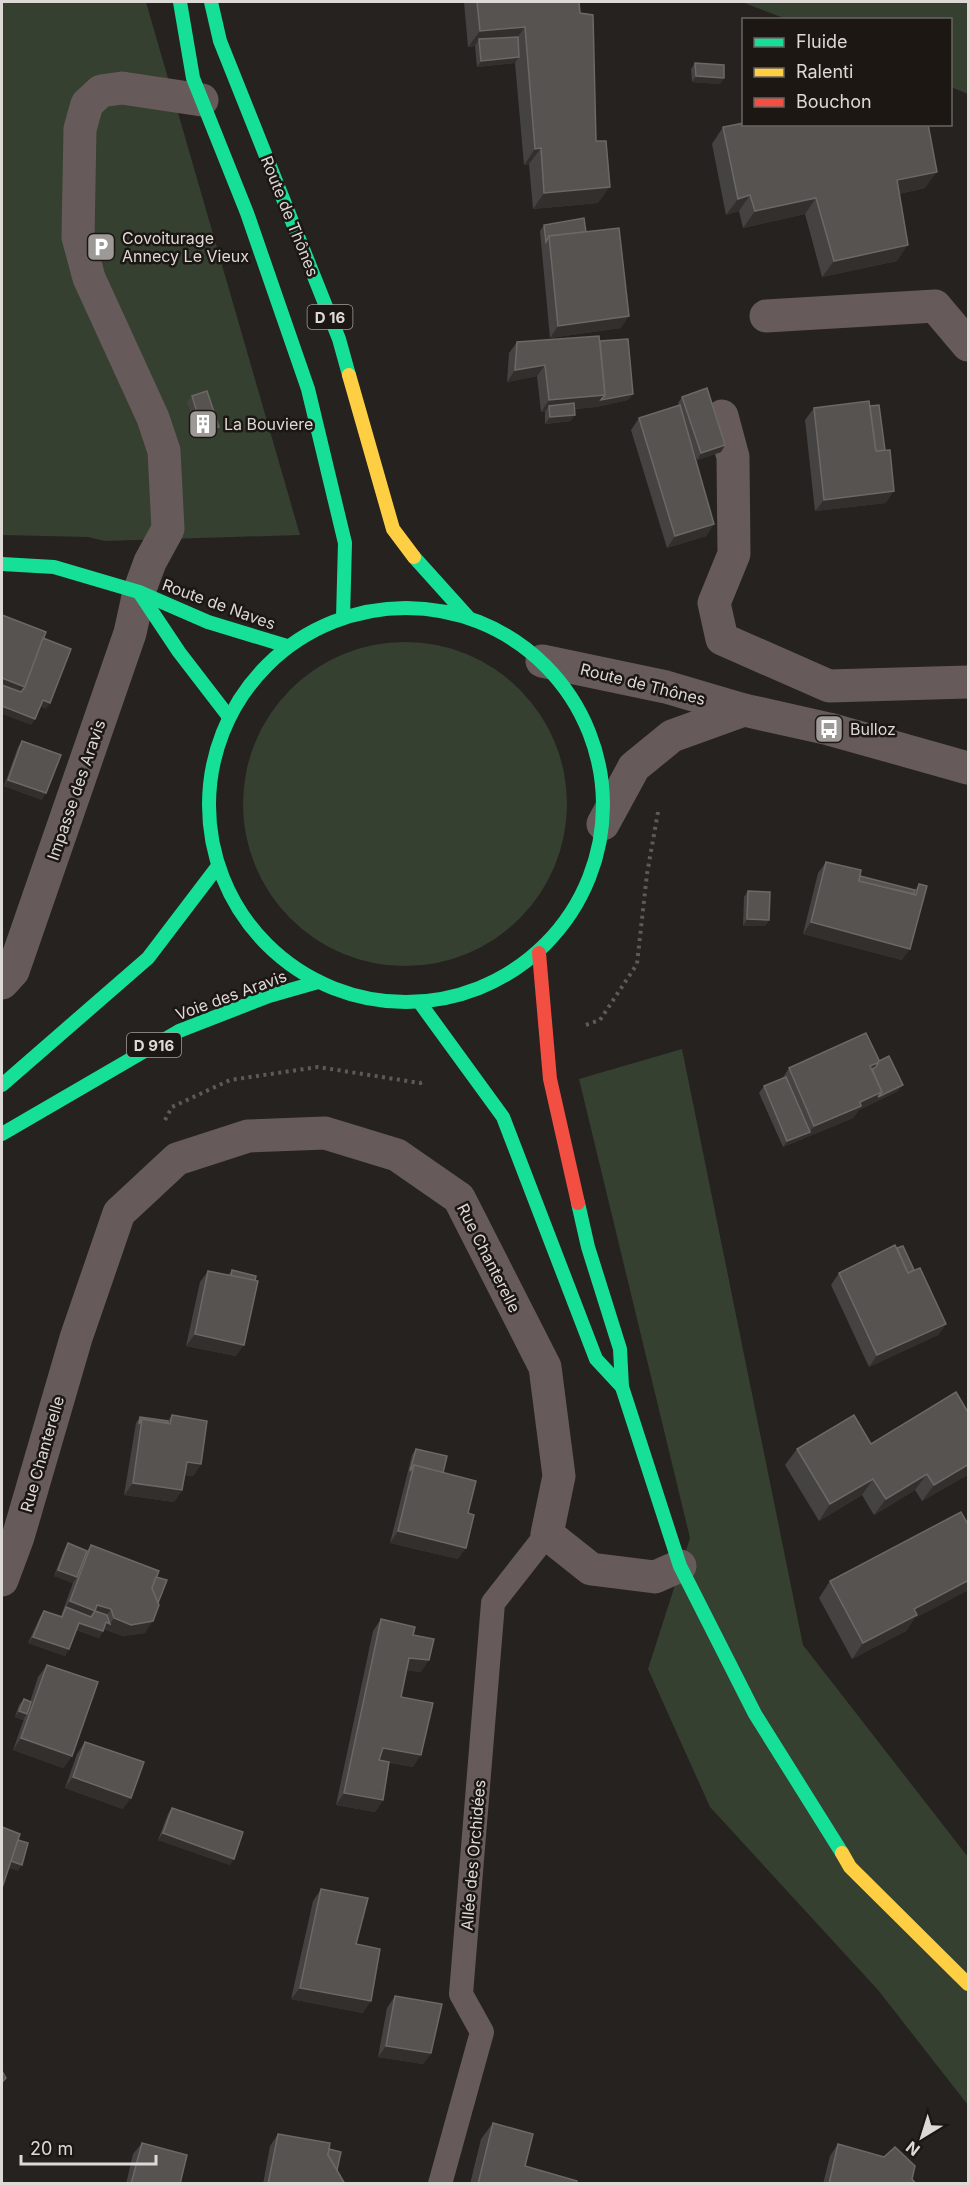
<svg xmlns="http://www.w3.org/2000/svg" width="970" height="2185" viewBox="0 0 970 2185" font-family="Inter,sans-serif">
  <rect width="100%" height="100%" fill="#25221f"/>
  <g fill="#354030">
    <polygon points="2,2 146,2 300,535 105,541 88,537 2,535"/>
    <polygon points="742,2 968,2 968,94 951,87 950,20 786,19"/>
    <circle cx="405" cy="804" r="162"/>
    <polygon points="682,1049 803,1645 968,1857 968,2105 878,1990 710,1807 648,1669 690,1538 579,1079"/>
  </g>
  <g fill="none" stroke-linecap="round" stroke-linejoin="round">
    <g stroke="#615959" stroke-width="4" stroke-dasharray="3 4.5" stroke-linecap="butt">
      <polyline points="586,1025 600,1020 637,964 647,874 658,812"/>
      <polyline points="165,1120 172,1107 230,1080 318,1067 420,1083 426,1081"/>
    </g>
    <polyline stroke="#665b5a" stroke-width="24" points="440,2184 482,2032 461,1994 493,1603 547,1534"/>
    <g stroke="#665b5a" stroke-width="33">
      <polyline points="766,316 935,306 968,345"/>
      <polyline points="722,416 733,457 734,554 714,603 722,639 829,686 968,682"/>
      <polyline points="542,661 666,687 744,710 829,729 968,768"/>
      <polyline points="603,824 634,767 672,736 744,710"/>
      <polyline points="2,983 13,971 130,633 139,592 150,562 168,529 164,451 153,418 89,278 78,237 80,129 87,104 101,91 122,88 202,100"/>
      <polyline points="2,1580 18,1537 76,1338 119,1213 177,1159 248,1136 325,1133 397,1155 459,1198 545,1367 559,1476 547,1534 591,1569 655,1577 680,1566"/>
    </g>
    <g stroke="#16e098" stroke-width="14">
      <polyline points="180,2 193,78 247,213 308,389 345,543 343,618"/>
      <polyline points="211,2 220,41 339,339 349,375"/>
      <polyline points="414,557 468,617"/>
      <polyline points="2,564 54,567 139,592 208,622 287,646"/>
      <polyline points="139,592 179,652 229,717"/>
      <circle cx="406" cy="805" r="197"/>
      <polyline points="420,1003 503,1117 596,1359 622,1387"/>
      <polyline points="2,1085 148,958 218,866"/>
      <polyline points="2,1134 179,1031 269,996 318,982"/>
      <polyline points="578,1203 588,1247 620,1349 622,1387 680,1566 755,1714 842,1853"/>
    </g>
    <g stroke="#ffcf43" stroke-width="14">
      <polyline points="349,375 393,529 414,557"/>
      <polyline points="842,1853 850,1867 968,1984"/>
    </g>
    <polyline stroke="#f24e42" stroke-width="14" points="539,953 550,1079 578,1203"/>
  </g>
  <g fill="#454341">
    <polygon points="464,2 579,2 596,141 598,203 533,209 529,164 524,165 515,63 477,67 475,46 468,47"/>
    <polygon points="695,63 724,78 720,84 692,82 691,69"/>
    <polygon points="723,127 925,188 899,194 897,261 822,277 805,214 743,228 739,211 726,215 712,144"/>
    <polygon points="544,225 586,232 621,328 550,338 540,231"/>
    <polygon points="600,341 633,394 628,400 596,407 575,409 571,421 545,424 545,412 541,412 537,376 507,382 509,353 517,342"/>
    <polygon points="192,396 219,427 214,433 199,438 187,402"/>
    <polygon points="682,397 725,445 721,452 697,460 687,430 714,524 706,536 667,548 631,430 639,418 679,406 678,403"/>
    <polygon points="870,406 885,450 886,503 815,511 805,420 814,408"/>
    <polygon points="22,741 42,800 4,786 18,747"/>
    <polygon points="826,862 860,876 915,890 919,884 902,960 803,934 818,873"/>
    <polygon points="748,891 769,920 765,926 743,926 744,897"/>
    <polygon points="879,1061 898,1091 859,1110 853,1118 783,1147 759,1093 764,1086 782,1079 789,1068"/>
    <polygon points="897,1248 914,1270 946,1324 938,1335 869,1367 831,1285 839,1273"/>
    <polygon points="232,1270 236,1356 186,1346 200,1282 208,1271 228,1275"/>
    <polygon points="969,1414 969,1474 922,1501 915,1490 874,1515 862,1495 819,1521 785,1465 797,1449 871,1444"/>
    <polygon points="172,1415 201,1464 193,1476 185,1475 182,1490 174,1502 124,1495 136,1423 140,1417 168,1421"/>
    <polygon points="416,1449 443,1473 458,1559 390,1543 412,1455"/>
    <polygon points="68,1543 87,1551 91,1545 156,1577 145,1633 123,1636 104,1629 99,1638 76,1630 65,1656 28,1643 40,1617 44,1611 61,1616 73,1583 54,1576 64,1550"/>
    <polygon points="830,1581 914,1619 906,1631 852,1659 819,1598"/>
    <polygon points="381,1619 413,1635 421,1672 406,1670 401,1697 413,1767 381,1761 383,1800 375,1812 336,1805 373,1631"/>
    <polygon points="47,1665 72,1756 63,1768 13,1750 24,1719 23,1720 15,1717 19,1705 24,1699 30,1702 38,1677"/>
    <polygon points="85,1742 123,1809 65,1788 77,1754"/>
    <polygon points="172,1808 230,1865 158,1840 168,1814"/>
    <polygon points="321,1889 356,1944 363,2013 291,1999 313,1901"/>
    <polygon points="395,1996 431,2053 423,2064 378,2057 387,2008"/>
    <polygon points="493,2123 525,2166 576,2184 470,2184 481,2139"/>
    <polygon points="278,2134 329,2149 337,2170 345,2184 263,2184 270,2146"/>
    <polygon points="142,2143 180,2184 126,2184 133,2154"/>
    <polygon points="838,2144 912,2179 916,2184 823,2184 830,2156"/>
  </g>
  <g fill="#322f2d">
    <polygon points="525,27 513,43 479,39 475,46 468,47 480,31"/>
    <polygon points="519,57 515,63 477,67 481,61"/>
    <polygon points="696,76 724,78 720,84 692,82"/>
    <polygon points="541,148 529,164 524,165 535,149"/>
    <polygon points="937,172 925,188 885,197 897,180"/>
    <polygon points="610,187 598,203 533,209 544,193"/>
    <polygon points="750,195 739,211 726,215 738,199"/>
    <polygon points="816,198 805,214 743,228 755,211"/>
    <polygon points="908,245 897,261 822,277 834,261"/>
    <polygon points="629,316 621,328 550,338 558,326"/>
    <polygon points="545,365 537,376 507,382 515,370"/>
    <polygon points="633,394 628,400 596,407 549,411 549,406 545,412 541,412 549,400 605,395"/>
    <polygon points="575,415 571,421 545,424 550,417"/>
    <polygon points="219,427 214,433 199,438 203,432"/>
    <polygon points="725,445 721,452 697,460 701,453"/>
    <polygon points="894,491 886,503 815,511 824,500"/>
    <polygon points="714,524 706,536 667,548 675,536"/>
    <polygon points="2,678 25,687 17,698 2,693"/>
    <polygon points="43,700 50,703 46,709 38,706"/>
    <polygon points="2,706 35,719 31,725 2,714"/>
    <polygon points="8,780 46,793 42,800 4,786"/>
    <polygon points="747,919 769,920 765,926 743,926"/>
    <polygon points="811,922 910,949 902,960 803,934"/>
    <polygon points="880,1062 871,1073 870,1066"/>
    <polygon points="903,1085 898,1091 859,1110 853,1118 783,1147 787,1141 810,1132 814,1126 860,1102 882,1092"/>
    <polygon points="946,1324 938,1335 869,1367 877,1355"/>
    <polygon points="195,1334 244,1345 236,1356 186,1346"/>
    <polygon points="187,1462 201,1464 193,1476 179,1474"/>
    <polygon points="969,1464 969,1474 922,1501 934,1485"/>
    <polygon points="927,1474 915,1490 874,1515 886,1499"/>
    <polygon points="873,1479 862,1495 819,1521 830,1504"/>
    <polygon points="133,1483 182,1490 174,1502 124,1495"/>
    <polygon points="398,1531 466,1548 458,1559 390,1543"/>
    <polygon points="58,1570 77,1577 73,1583 54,1576"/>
    <polygon points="969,1580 969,1590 914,1619 906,1631 852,1659 863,1643 914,1609"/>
    <polygon points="70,1601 97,1605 111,1609 103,1621 66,1607 62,1613"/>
    <polygon points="114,1618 153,1621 145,1633 123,1636 102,1629 106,1622 110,1624"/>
    <polygon points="79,1623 103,1631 99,1638 74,1629"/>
    <polygon points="33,1637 69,1649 65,1656 28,1643"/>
    <polygon points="409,1658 429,1660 421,1672 401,1670"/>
    <polygon points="19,1711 27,1714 23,1720 15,1717"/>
    <polygon points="21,1738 72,1756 63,1768 13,1750"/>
    <polygon points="383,1748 421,1755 413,1767 375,1759"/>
    <polygon points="73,1777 131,1798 123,1809 65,1788"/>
    <polygon points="344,1793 383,1800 375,1812 336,1805"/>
    <polygon points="163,1833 234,1859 230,1865 158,1840"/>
    <polygon points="9,1861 22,1865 18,1871 4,1867"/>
    <polygon points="300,1988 371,2001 363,2013 291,1999"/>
    <polygon points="386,2046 431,2053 423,2064 378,2057"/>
  </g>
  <g fill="#565351" stroke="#6b6866" stroke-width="1.5">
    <polygon points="477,2 579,2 580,13 593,15 596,141 606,141 610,187 544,193 541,148 535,149 525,27 480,31"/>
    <polygon points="518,37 519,57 481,61 479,39"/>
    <polygon points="695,63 724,65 724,78 696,76"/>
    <polygon points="744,123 744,124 928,124 937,172 897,180 908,245 834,261 816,198 755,211 750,195 738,199 723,127"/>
    <polygon points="584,218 586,232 549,236 546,242 544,225"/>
    <polygon points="619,228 629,316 558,326 549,236"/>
    <polygon points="599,336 605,395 549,400 545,365 515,370 517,342"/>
    <polygon points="628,339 633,394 601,400 605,395 600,341"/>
    <polygon points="707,388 725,445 701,453 682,397"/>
    <polygon points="207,391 219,427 203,432 192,396"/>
    <polygon points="869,401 876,451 890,450 894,491 824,500 814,408"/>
    <polygon points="574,403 575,415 550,417 549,406"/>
    <polygon points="680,405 714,524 675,536 639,418"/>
    <polygon points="879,405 885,450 876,451 870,406"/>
    <polygon points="2,615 46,632 25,687 2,678"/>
    <polygon points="43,638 71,649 50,703 43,700 35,719 2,706 2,685 21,692 25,687"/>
    <polygon points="22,741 61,755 46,793 8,780"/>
    <polygon points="826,862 861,870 859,881 916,895 919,884 927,886 910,949 811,922"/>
    <polygon points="860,876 915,890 914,894 859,881"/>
    <polygon points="748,891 770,892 769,920 747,919"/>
    <polygon points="866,1033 880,1062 870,1066 882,1092 860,1102 861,1106 814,1126 789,1068"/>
    <polygon points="889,1056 903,1085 878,1097 882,1092 872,1069 876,1067 879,1061"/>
    <polygon points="786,1077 810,1132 787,1141 764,1086"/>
    <polygon points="895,1245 908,1273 920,1268 946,1324 877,1355 839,1273"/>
    <polygon points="903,1246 914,1270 908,1273 897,1248"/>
    <polygon points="232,1270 256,1276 255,1281 231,1276"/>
    <polygon points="208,1271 258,1281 244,1345 195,1334"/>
    <polygon points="956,1392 969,1414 969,1464 934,1485 927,1474 886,1499 873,1479 830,1504 797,1449 854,1415 871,1444"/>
    <polygon points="172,1415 207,1421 201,1464 187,1462 182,1490 133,1483 142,1419 170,1424"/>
    <polygon points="140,1417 168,1421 168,1423 142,1419 139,1424"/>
    <polygon points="416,1449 447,1456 443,1473 414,1465 410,1471"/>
    <polygon points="414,1465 476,1481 468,1513 474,1515 466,1548 398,1531"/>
    <polygon points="961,1512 969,1526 969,1580 914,1609 917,1615 863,1643 830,1581"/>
    <polygon points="68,1543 87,1551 77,1577 58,1570"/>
    <polygon points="91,1545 159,1571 152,1588 159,1605 153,1621 131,1625 114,1618 111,1609 97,1605 95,1611 70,1601"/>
    <polygon points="156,1577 167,1580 158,1603 152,1588"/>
    <polygon points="66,1607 91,1617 95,1611 107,1615 110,1624 106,1622 103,1631 79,1623 69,1649 33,1637 44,1611 62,1617"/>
    <polygon points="381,1619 415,1627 413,1635 434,1639 429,1660 409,1658 401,1697 433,1703 421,1755 383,1748 379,1760 389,1762 383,1800 344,1793"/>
    <polygon points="47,1665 98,1682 72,1756 21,1738"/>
    <polygon points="24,1699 31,1702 27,1714 19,1711"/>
    <polygon points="85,1742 144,1762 131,1798 73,1777"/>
    <polygon points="172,1808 243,1832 234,1859 163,1833"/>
    <polygon points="2,1827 20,1834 2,1888"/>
    <polygon points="18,1840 28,1843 22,1865 11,1861"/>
    <polygon points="321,1889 368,1898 356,1944 380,1949 371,2001 300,1988"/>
    <polygon points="395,1996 442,2004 431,2053 386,2046"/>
    <polygon points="2,2071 6,2078 2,2082"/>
    <polygon points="493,2123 533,2134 525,2166 577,2181 576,2184 478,2184"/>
    <polygon points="278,2134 330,2143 328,2155 345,2184 268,2184"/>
    <polygon points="142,2143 187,2155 180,2184 131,2184"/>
    <polygon points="838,2144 884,2157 895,2147 915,2166 912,2179 916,2184 829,2184"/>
    <polygon points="329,2149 341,2152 337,2170 328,2155"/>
  </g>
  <defs>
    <g id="parking-square" transform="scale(1.5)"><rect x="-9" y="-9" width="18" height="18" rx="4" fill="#9d9997" stroke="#1d1714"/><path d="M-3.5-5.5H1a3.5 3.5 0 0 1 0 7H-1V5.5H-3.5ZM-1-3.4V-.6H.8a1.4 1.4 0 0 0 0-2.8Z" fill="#fff"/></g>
    <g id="building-square" transform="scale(1.5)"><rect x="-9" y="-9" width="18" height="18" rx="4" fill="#9d9997" stroke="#1d1714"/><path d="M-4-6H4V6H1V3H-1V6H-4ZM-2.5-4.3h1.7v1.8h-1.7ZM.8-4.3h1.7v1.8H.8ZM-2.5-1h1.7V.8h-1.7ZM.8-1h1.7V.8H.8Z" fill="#fff"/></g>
    <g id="bus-square" transform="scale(1.5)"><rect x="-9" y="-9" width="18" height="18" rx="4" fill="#9d9997" stroke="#1d1714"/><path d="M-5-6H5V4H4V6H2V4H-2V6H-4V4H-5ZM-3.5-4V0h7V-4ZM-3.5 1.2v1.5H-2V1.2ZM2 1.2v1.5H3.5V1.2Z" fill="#fff"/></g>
  </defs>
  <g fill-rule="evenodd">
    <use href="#parking-square" x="101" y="247"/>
    <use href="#building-square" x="203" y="424"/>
    <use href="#bus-square" x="829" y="729"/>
  </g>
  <g text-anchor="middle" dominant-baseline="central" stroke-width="5" stroke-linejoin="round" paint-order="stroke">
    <g fill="#1d1714" stroke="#a39f9c" stroke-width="1.5">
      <rect x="307.5" y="305" width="45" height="24" rx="4.5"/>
      <rect x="127" y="1033" width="54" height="24" rx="4.5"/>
    </g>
    <g font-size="15" font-weight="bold" fill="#ddd9d7">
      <text x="330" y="317">D 16</text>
      <text x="154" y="1045">D 916</text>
    </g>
    <g font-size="16" fill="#ddd9d7" stroke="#1d1714">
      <text transform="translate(290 216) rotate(68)">Route de Thônes</text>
      <text transform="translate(219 604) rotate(20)">Route de Naves</text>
      <text transform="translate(643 684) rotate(14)">Route de Thônes</text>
      <text transform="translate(76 790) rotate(-71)">Impasse des Aravis</text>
      <text transform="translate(231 995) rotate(-20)">Voie des Aravis</text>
      <text transform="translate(489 1258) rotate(63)">Rue Chanterelle</text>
      <text transform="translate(42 1454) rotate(-74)">Rue Chanterelle</text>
      <text transform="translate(473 1855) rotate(-85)">Allée des Orchidées</text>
    </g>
    <g font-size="16" fill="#ddd9d7" stroke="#1d1714" text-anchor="start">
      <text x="122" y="238">Covoiturage<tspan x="122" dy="18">Annecy Le Vieux</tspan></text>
      <text x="224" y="424">La Bouviere</text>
      <text x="850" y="729">Bulloz</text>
    </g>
  </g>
  <rect width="970" height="2185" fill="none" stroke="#ddd9d7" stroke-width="6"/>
  <rect x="742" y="18" width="210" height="108" fill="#1d1714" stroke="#6a6562" stroke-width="1.5"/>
  <rect x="754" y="38" width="30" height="9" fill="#16e098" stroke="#6a6562" stroke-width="1.5"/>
  <text x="796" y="48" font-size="18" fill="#ddd9d7">Fluide</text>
  <rect x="754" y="68" width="30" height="9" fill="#ffcf43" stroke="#6a6562" stroke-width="1.5"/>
  <text x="796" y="78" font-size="18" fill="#ddd9d7">Ralenti</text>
  <rect x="754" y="98" width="30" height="9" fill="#f24e42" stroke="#6a6562" stroke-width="1.5"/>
  <text x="796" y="108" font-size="18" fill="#ddd9d7">Bouchon</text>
  <g transform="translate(922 2137) rotate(218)" stroke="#1d1714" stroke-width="4.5" paint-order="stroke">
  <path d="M0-4.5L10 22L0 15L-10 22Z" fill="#ddd9d7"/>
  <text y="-9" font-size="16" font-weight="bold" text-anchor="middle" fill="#ddd9d7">N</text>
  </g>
  <path d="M21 2155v9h135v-9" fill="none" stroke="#ddd9d7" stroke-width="3"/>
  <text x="30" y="2155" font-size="18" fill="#ddd9d7" stroke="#1d1714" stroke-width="4.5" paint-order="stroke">20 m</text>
</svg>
